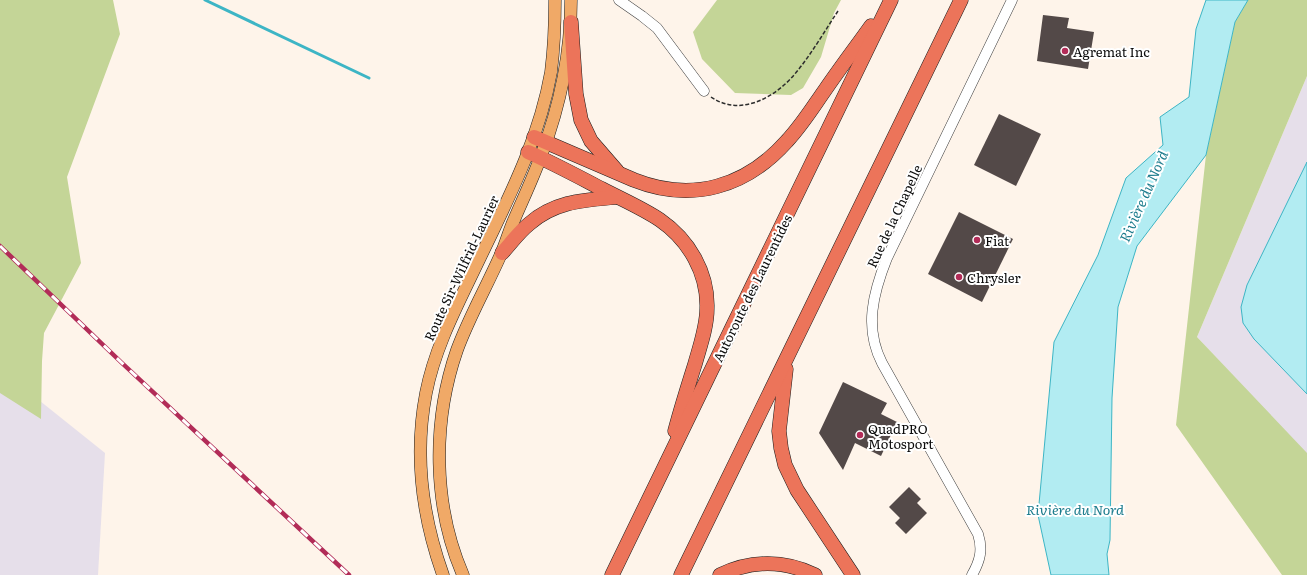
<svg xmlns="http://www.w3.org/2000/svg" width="1307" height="575" viewBox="0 0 1307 575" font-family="Literata,serif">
  <rect width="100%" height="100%" fill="#fef4ea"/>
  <g fill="#e6dfea">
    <polygon points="1307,76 1307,455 1197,337"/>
    <polygon points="0,369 105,453 98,575 0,575"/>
  </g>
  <g fill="#c4d597">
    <polygon points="0,0 113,0 120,34 67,177 81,263 44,333 42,361 41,419 0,393"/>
    <polygon points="717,0 841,0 834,13 821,57 803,88 791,95 735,93 702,59 693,32"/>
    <polygon points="1248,0 1307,0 1307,76 1197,337 1307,453 1307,575 1282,575 1176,425 1206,155 1235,22"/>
  </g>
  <g fill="#b2ecf2" stroke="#3db5c5">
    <polygon points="1206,0 1248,0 1235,22 1206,155 1137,246 1118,307 1112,398 1110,540 1107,554 1109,575 1051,575 1038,515 1054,342 1098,255 1126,178 1163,145 1160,117 1189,97 1196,29"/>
    <polygon points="1307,162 1307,394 1254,339 1243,323 1241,307 1247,285"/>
  </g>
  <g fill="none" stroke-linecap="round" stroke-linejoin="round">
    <polyline stroke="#3db5c5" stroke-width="3" points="205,0 369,78"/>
  </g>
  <g fill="#534948">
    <polygon points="1043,15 1069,18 1067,28 1094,32 1088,69 1037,61"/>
    <polygon points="999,114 1041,134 1016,186 974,165"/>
    <polygon points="959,212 1013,239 982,302 928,274"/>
    <polygon points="843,382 887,403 881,414 897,422 881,456 855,443 843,470 819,433"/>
    <polygon points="909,487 921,499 917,503 927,513 906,534 895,523 900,518 889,507"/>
  </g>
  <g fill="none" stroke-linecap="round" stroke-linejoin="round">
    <g stroke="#3e3e3e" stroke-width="11">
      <g id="minor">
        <polyline points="619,0 642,16 657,28 704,91"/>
        <path d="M972,575c8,-14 11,-25 6,-41l-96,-171c-18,-35 -9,-70 5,-105l125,-258"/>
      </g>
    </g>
    <g stroke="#1c1c1c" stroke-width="13">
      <g id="major">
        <path d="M443,575c-21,-59 -29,-120 -17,-182 9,-46 31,-87 51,-129 29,-61 62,-123 74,-192 3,-24 4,-48 4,-72"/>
        <path d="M463,575c-30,-69 -31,-153 -6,-225 12,-33 30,-64 44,-96 5,-11 8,-23 13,-34 9,-21 19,-42 27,-64 19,-50 30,-102 30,-156"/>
      </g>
    </g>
    <g stroke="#1c1c1c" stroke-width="15">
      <g id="highway">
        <polyline points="571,22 576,94 581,120 591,141 617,171"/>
        <path d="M534,137l100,43c58,23 112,7 153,-39 15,-16 26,-34 38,-51 15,-22 31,-43 46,-64"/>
        <path d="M528,152c25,11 49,24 74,37 19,10 40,19 58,31 29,20 48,53 47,88 0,19 -7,38 -12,56 -7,22 -14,44 -20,67"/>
        <path d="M502,253c9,-10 17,-21 27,-29 26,-23 56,-24 88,-27"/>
        <polyline points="786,369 779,431 781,448 785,465 797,490 853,575"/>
        <polyline points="612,575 891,0"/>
        <polyline points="681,575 961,0"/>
        <path d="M720,575c31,-15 64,-15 95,0"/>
      </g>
    </g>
    <path stroke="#2d2d2d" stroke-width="1.5" stroke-dasharray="4 2" stroke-linecap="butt" d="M711,97c29,20 63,1 83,-22 17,-20 30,-43 44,-64"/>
    <use href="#minor" stroke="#fff" stroke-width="10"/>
    <use href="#major" stroke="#f0a967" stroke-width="12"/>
    <use href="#highway" stroke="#ec745a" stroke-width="14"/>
    <g stroke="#b22c58" stroke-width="4.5">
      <polyline id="rail" points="0,246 123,364 349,575"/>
    </g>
    <use href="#rail" stroke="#fff" stroke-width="3" stroke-dasharray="9" stroke-linecap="butt"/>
  </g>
  <g fill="#b22c58" stroke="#fff" stroke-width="1.5">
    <circle cx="1065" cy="51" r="4"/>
    <circle cx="977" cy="240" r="4"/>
    <circle cx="959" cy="277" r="4"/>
    <circle cx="860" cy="435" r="4"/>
  </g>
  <g text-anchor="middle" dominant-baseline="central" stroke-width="4" stroke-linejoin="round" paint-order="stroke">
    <g font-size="13" fill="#0b0b0b" stroke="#fff" text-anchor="start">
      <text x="1073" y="51">Agremat Inc</text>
      <text x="985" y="240">Fiat</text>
      <text x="967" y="277">Chrysler</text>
      <text x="868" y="428">QuadPRO<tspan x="868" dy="15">Motosport</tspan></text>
    </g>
    <g font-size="13" fill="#0b0b0b" stroke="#fff">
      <text transform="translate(894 216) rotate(-65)">Rue de la Chapelle</text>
      <text transform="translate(461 268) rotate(-65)">Route Sir-Wilfrid-Laurier</text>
      <text transform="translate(752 288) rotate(-64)">Autoroute des Laurentides</text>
    </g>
    <g font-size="14" font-style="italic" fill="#1c7c8d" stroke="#fff">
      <text transform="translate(1143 196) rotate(-66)">Rivière du Nord</text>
      <text x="1075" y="509">Rivière du Nord</text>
    </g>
  </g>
</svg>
